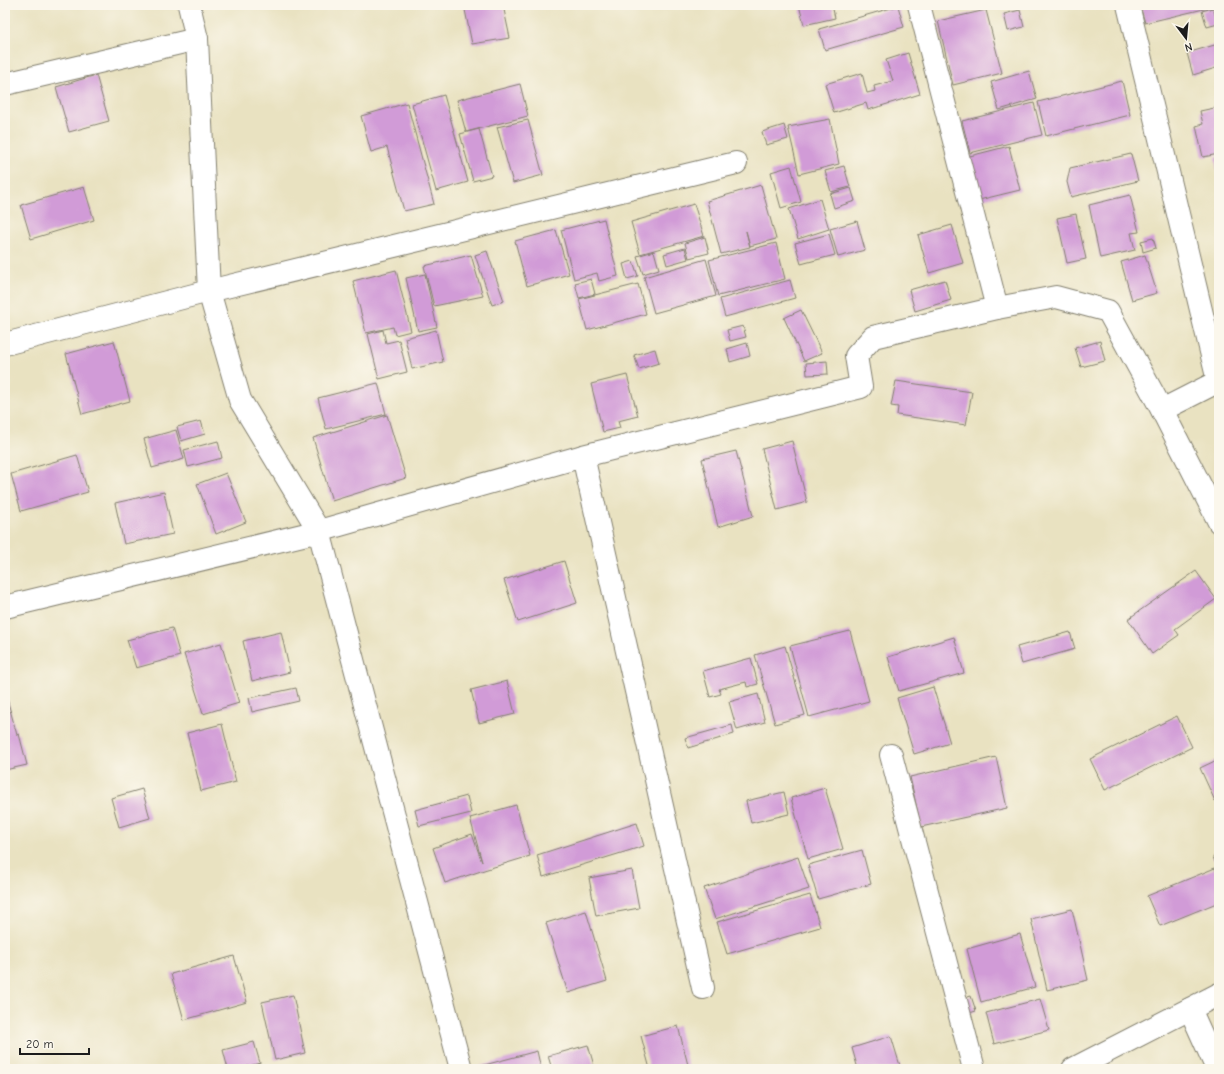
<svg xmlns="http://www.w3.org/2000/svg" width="1224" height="1074" viewBox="0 0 1224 1074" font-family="'Comic Neue',sans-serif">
  <rect width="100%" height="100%" fill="#fbf7ec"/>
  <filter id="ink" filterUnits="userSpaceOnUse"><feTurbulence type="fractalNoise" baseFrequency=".025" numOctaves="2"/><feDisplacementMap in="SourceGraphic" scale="8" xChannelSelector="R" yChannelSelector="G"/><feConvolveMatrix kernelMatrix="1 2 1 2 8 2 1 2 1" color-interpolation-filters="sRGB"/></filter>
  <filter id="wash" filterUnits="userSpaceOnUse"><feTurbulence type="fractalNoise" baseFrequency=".012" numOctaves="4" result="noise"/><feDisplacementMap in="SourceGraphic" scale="16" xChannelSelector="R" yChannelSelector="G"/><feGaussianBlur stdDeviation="0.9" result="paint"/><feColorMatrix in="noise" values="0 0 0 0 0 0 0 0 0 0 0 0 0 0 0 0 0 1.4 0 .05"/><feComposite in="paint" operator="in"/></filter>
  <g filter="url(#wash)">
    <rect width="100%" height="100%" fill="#e9e2c1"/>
    <g id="blocks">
      <g fill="#d19bd7">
        <polygon points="464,5 503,5 510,38 472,44"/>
        <polygon points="799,5 832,5 835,18 804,25"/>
        <polygon points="978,5 992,5 992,6 979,9"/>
        <polygon points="1142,5 1212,5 1212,7 1145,23 1140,6"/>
        <polygon points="898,6 904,27 825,50 819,29"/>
        <polygon points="1213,8 1218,24 1207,27 1202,11"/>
        <polygon points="986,10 1002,73 953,85 938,21"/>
        <polygon points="1020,10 1024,27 1008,31 1004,14"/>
        <polygon points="1218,44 1219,49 1219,67 1193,75 1187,53"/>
        <polygon points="908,53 920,94 868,110 866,103 834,113 825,84 862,73 867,93 875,91 874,86 893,81 886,60"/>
        <polygon points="1029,71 1037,99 999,110 991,82"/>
        <polygon points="96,75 109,121 69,132 56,87"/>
        <polygon points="1122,81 1130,115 1046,136 1038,102"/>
        <polygon points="520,84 528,116 466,132 457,100"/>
        <polygon points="444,95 468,182 436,191 412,104"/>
        <polygon points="407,103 434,204 404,211 387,147 371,152 361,116"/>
        <polygon points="1034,103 1042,135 970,153 962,121"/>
        <polygon points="1219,107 1219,154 1203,157 1196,126 1203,124 1200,111"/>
        <polygon points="830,119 839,164 799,174 788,127"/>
        <polygon points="528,120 543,175 513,183 497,127"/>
        <polygon points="784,125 788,139 766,145 762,132"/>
        <polygon points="479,129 492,176 473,181 460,134"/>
        <polygon points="1009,146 1020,190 979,200 962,158"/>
        <polygon points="1131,154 1138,181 1071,197 1067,182 1070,168"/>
        <polygon points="1219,157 1219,175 1218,175 1215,158"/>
        <polygon points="791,166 801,202 781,208 771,172"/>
        <polygon points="844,166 850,187 831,192 825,171"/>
        <polygon points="761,185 776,239 750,246 746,231 750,247 721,254 707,201"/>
        <polygon points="84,187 94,220 31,239 21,205"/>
        <polygon points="851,188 855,201 834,208 830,194"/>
        <polygon points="1130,195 1139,232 1131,233 1135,250 1100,258 1089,205"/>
        <polygon points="820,199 829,229 798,239 789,209"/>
        <polygon points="694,204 704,236 640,254 631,222"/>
        <polygon points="1076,214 1086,259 1067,263 1057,218"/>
        <polygon points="604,219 618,276 599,281 597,273 574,279 561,230"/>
        <polygon points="857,221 865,250 838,257 830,229"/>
        <polygon points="952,225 963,263 929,273 918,235"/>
        <polygon points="556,230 569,274 527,286 515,241"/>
        <polygon points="829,234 835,255 801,264 795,243"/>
        <polygon points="705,237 709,253 689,258 685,243"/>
        <polygon points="1153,238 1156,248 1143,252 1141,241"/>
        <polygon points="776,243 785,279 718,296 709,260"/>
        <polygon points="685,248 688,259 667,265 664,254"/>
        <polygon points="487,251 504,301 492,305 475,255"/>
        <polygon points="654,251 659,269 643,274 637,256"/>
        <polygon points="471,255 483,296 434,306 424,266"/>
        <polygon points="1145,255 1157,293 1132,300 1121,262"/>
        <polygon points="706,259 716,296 654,313 644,277"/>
        <polygon points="633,261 638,276 627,279 623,264"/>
        <polygon points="396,270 411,331 395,335 393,327 366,333 353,281"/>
        <polygon points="425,274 437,327 418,331 406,278"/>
        <polygon points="591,279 595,294 579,298 575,283"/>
        <polygon points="790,280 795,298 725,317 720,299"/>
        <polygon points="945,280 951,300 915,311 909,290"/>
        <polygon points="638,284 646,314 587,330 579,299"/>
        <polygon points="801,310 822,353 804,361 784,318"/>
        <polygon points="743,326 746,337 730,341 727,330"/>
        <polygon points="383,330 386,343 399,340 407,372 379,379 368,334"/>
        <polygon points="436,330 443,362 412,369 405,338"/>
        <polygon points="114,341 130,401 82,414 66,354"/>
        <polygon points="1100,341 1105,361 1081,367 1075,348"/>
        <polygon points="747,343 750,356 730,362 727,349"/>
        <polygon points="655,349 659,363 639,369 634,355"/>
        <polygon points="827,361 828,374 807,375 806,363"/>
        <polygon points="627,375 638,416 618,421 620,428 603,432 591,384"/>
        <polygon points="896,381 972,392 966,425 897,415 898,407 891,406"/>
        <polygon points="378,383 386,414 326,429 318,398"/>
        <polygon points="387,415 406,478 332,501 313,438"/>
        <polygon points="201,421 205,434 181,441 177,427"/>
        <polygon points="176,430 184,459 152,468 144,439"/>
        <polygon points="218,441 222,458 188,467 184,450"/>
        <polygon points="792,441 807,502 777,510 762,449"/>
        <polygon points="736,451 753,516 718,527 702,459"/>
        <polygon points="77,455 88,492 21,511 11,474"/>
        <polygon points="226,473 246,522 216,534 197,484"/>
        <polygon points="164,492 173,534 124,544 115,503"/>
        <polygon points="564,561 577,603 518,622 504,580"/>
        <polygon points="1196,571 1216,599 1175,629 1179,635 1152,654 1128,619"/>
        <polygon points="172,628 180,656 136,668 127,640"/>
        <polygon points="850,631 869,701 809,717 790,646"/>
        <polygon points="281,632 290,672 252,681 243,641"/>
        <polygon points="1070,632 1075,649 1022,664 1017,647"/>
        <polygon points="954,637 964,673 899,691 888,657"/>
        <polygon points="221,643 239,703 203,714 184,654"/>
        <polygon points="785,646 805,715 775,724 755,655"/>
        <polygon points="751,658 758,684 747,687 746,682 719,689 721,694 710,697 703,671"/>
        <polygon points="507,681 515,714 479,723 471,690"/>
        <polygon points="933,687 950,743 914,754 897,698"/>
        <polygon points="296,688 299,701 252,712 249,698"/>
        <polygon points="758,694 765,722 737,730 729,702"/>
        <polygon points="5,695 6,695 17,735 19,734 27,765 5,770"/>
        <polygon points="1177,716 1192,747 1105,790 1090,759"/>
        <polygon points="222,724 236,782 201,791 187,733"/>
        <polygon points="732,725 734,734 688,748 685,738"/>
        <polygon points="996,757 1007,808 921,827 910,777"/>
        <polygon points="1219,759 1219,799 1215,801 1200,768"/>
        <polygon points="825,788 843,849 808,859 791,798"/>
        <polygon points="142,789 150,818 119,827 111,798"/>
        <polygon points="784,792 789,814 751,823 746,801"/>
        <polygon points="467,796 471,813 419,826 415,810"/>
        <polygon points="516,805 530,856 484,870 445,883 433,848 472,834 482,862 470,818"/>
        <polygon points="637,823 644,846 543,877 537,855"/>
        <polygon points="862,850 871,884 818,899 808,865"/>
        <polygon points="1219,855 1219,871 1213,857"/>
        <polygon points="798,857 809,889 715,919 704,888"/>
        <polygon points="1215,868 1219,878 1219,902 1160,926 1147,896"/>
        <polygon points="632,870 639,908 596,916 589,878"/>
        <polygon points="810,895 820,927 727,954 717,922"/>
        <polygon points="1072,909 1088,980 1047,990 1031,919"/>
        <polygon points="586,911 607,981 568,993 546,923"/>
        <polygon points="1020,934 1035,987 981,1002 967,949"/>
        <polygon points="234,956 247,1002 184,1020 171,974"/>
        <polygon points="293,995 305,1053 275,1060 262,1002"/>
        <polygon points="971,996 976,1011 966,1014 961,999"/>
        <polygon points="1040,999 1049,1030 994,1044 986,1013"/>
        <polygon points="678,1026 689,1069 650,1069 641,1036"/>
        <polygon points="891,1036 901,1069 858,1069 852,1048"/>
        <polygon points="254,1042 260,1063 238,1069 228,1069 223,1050"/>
        <polygon points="588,1045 595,1069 552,1069 548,1056"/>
        <polygon points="537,1051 541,1069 478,1069 477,1067"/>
      </g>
    </g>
  </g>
  <g filter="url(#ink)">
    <use href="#blocks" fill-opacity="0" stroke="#827f6e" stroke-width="1"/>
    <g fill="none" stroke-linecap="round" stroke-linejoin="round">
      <g stroke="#827f6e" stroke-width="24">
        <g id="minor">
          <polyline points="189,5 197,39 209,291 240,400 319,531 461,1069"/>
          <polyline points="919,5 997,308"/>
          <polyline points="1128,5 1218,381"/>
          <polyline points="5,84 197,39"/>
          <polyline points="5,344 209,291 736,163"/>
          <polyline points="1162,410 1219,381"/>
          <polyline points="583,456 703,988"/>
          <polyline points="5,607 319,531 583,456 861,387 856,356 873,337 997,308 1056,297 1108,311 1162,410 1219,522"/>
          <polyline points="891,755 974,1069"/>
          <polyline points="1190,1009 1217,1069"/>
          <polyline points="1073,1069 1219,994"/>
        </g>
      </g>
      <use href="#minor" stroke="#fff" stroke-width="22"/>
    </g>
  </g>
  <rect width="1224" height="1074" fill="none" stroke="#fbf7ec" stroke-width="20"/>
  <g transform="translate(1186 38) rotate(164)" stroke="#fbf7ec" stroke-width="3" paint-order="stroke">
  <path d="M0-3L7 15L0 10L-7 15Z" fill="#1c1c1c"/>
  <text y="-6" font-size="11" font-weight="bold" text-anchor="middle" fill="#1c1c1c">N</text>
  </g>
  <path d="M20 1048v6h69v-6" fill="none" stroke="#1c1c1c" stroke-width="2"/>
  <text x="26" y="1048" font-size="12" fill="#1c1c1c" stroke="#fbf7ec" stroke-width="3" paint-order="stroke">20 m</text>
</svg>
